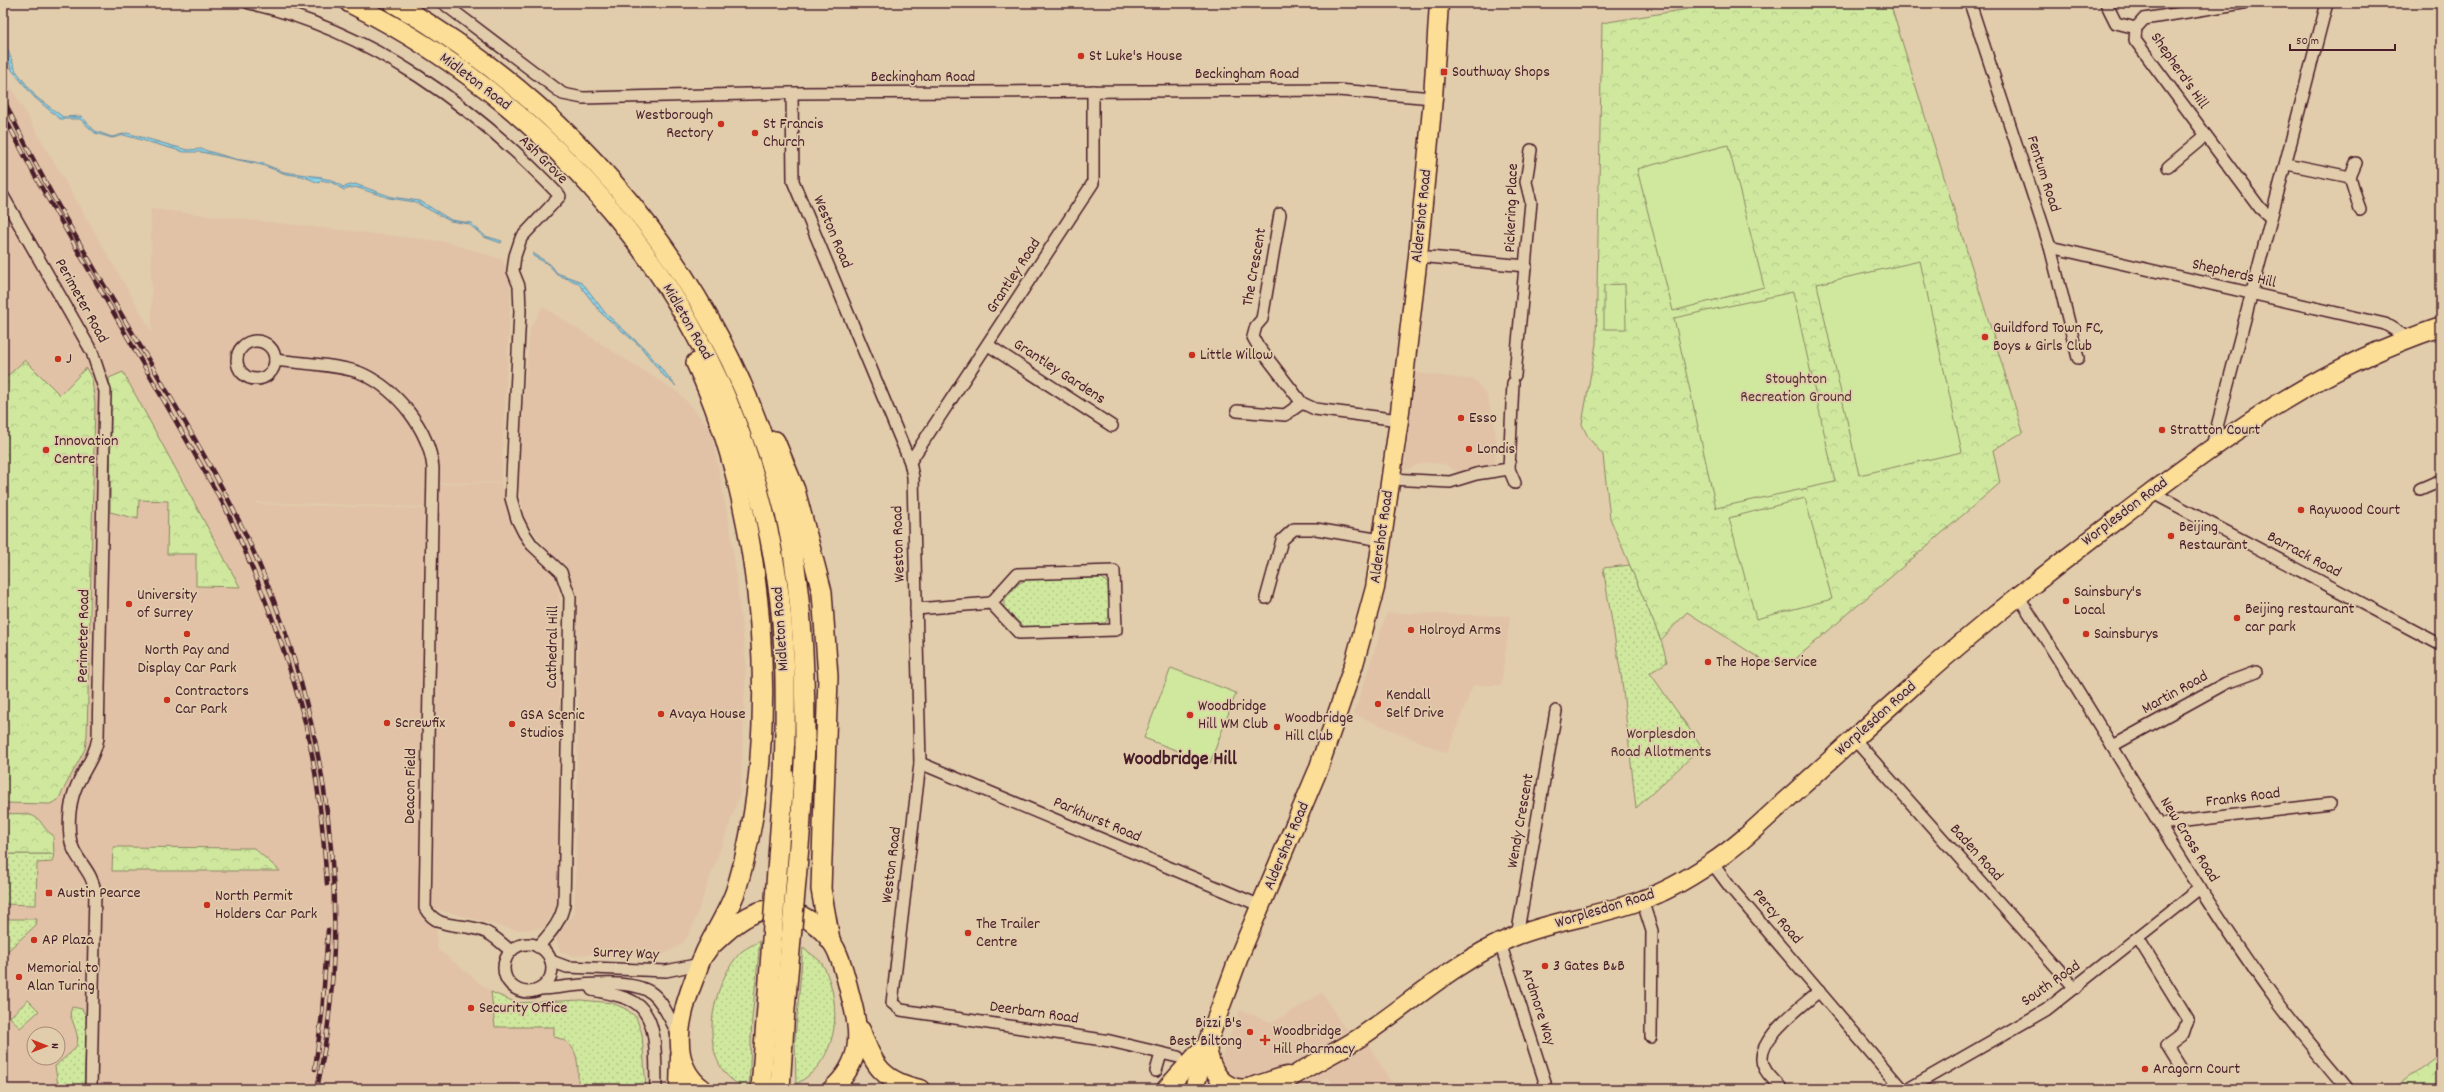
<svg xmlns="http://www.w3.org/2000/svg" width="2444" height="1092" viewBox="0 0 2444 1092" font-family="Dekko,sans-serif">
  <defs>
    <pattern id="grass-dots" width="8" height="8" patternUnits="userSpaceOnUse"><rect width="8" height="8" fill="#cfe89e"/><path d="M2 2h.1M6 6h.1" fill="none" stroke="#b3c788" stroke-width="1.8" stroke-linecap="round"/></pattern>
    <pattern id="forest-crowns" width="20" height="18" patternUnits="userSpaceOnUse"><rect width="20" height="18" fill="#cfe89e"/><path d="M2 6a3 3 0 1 1 6 0M12 15a3 3 0 1 1 6 0" fill="none" stroke="#b3c788"/></pattern>
    <pattern id="water-rules" width="6" height="5" patternUnits="userSpaceOnUse"><rect width="6" height="5" fill="#89d4e9"/><path d="M0 2.5h6" fill="none" stroke="#78b6c8"/></pattern>
  </defs>
  <rect width="100%" height="100%" fill="#e1ccab"/>
  <filter id="ink" filterUnits="userSpaceOnUse"><feTurbulence type="fractalNoise" baseFrequency=".025" numOctaves="2"/><feDisplacementMap in="SourceGraphic" scale="8" xChannelSelector="R" yChannelSelector="G"/><feConvolveMatrix kernelMatrix="1 2 1 2 8 2 1 2 1" color-interpolation-filters="sRGB"/></filter>
  <g filter="url(#ink)">
    <g fill="#e1c2a6" fill-rule="evenodd">
      <path d="M3,74l149,258 -1,-123 296,33 56,18 8,26 -10,196 -74,1 -2,24 -169,-5 1,2 169,5 2,-24 73,-2 8,35 10,20 38,41 3,25 -3,302 -13,22 -28,2 -80,-21 1,40 54,43 26,11 64,-3 31,3 14,6 10,8 6,17 4,55h-643zM34,1034h24v24h-24z"/>
      <polygon points="543,307 680,394 711,430 731,534 746,663 740,794 691,930 683,943 661,956 652,957 617,951 573,956 560,951 555,936 575,914 579,645 574,589 553,557 524,519 517,476 530,328"/>
      <polygon points="1416,373 1475,380 1487,396 1494,424 1496,439 1495,461 1492,465 1460,474 1445,464 1423,462 1404,471"/>
      <polygon points="1387,613 1510,616 1501,685 1473,685 1447,753 1354,714"/>
      <polygon points="1322,993 1342,1025 1369,1046 1395,1089 1336,1089 1328,1077 1308,1089 1222,1089 1221,1059 1240,1010 1272,1023"/>
    </g>
    <g fill="url(#grass-dots)" stroke="#8c8464">
      <polygon points="1630,565 1661,640 1667,662 1650,673 1702,747 1636,808 1622,681 1603,568"/>
      <polygon points="1102,578 1109,585 1110,615 1105,623 1032,630 1024,627 1004,608 1004,600 1018,584 1028,579"/>
      <polygon points="3,854 54,854 52,862 37,863 36,905 3,904"/>
      <polygon points="3,919 37,919 36,925 3,955"/>
      <path d="M760,941l-8,77 -3,71c-56,-18 -40,-103 -8,-137 5,-4 13,-8 19,-11z"/>
      <path d="M803,948c5,4 12,8 17,13 5,6 9,18 11,25 10,37 1,79 -35,98l-1,-44z"/>
      <path d="M491,992l26,11 64,-3 31,3 14,6 10,8 6,17 4,55h-68c0,-23 3,-47 -24,-52v-10h-59z"/>
      <polygon points="28,1000 39,1011 20,1028 10,1017"/>
      <path d="M72,1007l10,2 5,9 -3,71h-27l1,-4 -3,-19c27,-23 27,-19 15,-52z"/>
    </g>
    <g fill="url(#forest-crowns)" stroke="#8c8464">
      <polygon points="1725,3 1890,3 2023,432 1993,450 2000,483 1792,662 1764,661 1687,612 1661,640 1610,518 1603,455 1588,437 1582,424 1596,344 1602,23"/>
      <polygon points="25,360 60,395 86,368 92,379 95,404 87,735 85,749 58,800 50,804 3,803 3,380"/>
      <polygon points="123,372 240,587 196,586 196,554 167,554 168,501 139,500 138,519 110,512 111,400 109,378"/>
      <path d="M3,814c13,0 28,-3 37,7 4,6 7,11 13,14l1,19h-51z"/>
      <polygon points="113,847 254,848 280,871 112,871"/>
      <polygon points="2441,1053 2441,1089 2393,1089"/>
    </g>
    <g fill="#cfe89e" stroke="#8c8464">
      <polygon points="1728,145 1764,287 1673,311 1637,169"/>
      <polygon points="1920,261 1962,452 1859,475 1817,284"/>
      <polygon points="1625,284 1626,329 1604,329 1604,285"/>
      <polygon points="1793,292 1835,482 1716,508 1674,318"/>
      <polygon points="1805,498 1832,599 1756,619 1729,518"/>
      <polygon points="1171,668 1236,693 1210,763 1144,738"/>
    </g>
    <g fill="url(#water-rules)" stroke="#708c9d">
      <polygon points="3,38 16,71 36,97 63,117 81,116 95,131 112,137 127,133 187,150 201,149 235,159 261,163 284,172 322,177 321,178 332,180 343,187 355,184 392,197 420,201 451,220 471,223 485,236 502,241 501,243 484,237 469,224 450,221 415,202 389,198 355,187 344,190 331,182 320,180 319,183 302,176 286,174 262,165 201,152 184,152 124,135 112,138 95,133 80,119 60,119 34,97 12,70 3,48"/>
      <polygon points="533,253 551,265 557,273 579,281 585,286 606,314 643,347 676,386 663,375 640,346 602,314 578,283 558,275 548,264 533,256"/>
    </g>
    <g fill="none" stroke-linecap="round" stroke-linejoin="round">
      <g stroke="#4a1f2b" stroke-width="14">
        <g id="minor">
          <path d="M249,3c121,27 227,104 311,193l-39,42 -6,18 -2,15 6,15 1,25 -9,187 6,21 7,14 8,12 29,27 9,25 -6,307c-3,18 -14,29 -26,43"/>
          <polyline points="443,3 563,94 583,98 792,93 1338,90 1433,98"/>
          <polyline points="1970,3 2050,247 2078,358"/>
          <polyline points="2106,3 2116,23 2136,28"/>
          <polyline points="2243,3 2144,19 2136,28 2135,40 2260,208 2271,218"/>
          <polyline points="792,93 793,181 910,462 913,477 920,763 892,1003 901,1010 1110,1041 1178,1057"/>
          <polyline points="2287,164 2350,177 2356,163"/>
          <polyline points="2168,167 2205,136"/>
          <polyline points="2350,177 2360,210"/>
          <path d="M3,196l89,156 13,39 -7,347c-3,18 -13,30 -21,47 -7,15 -9,36 -7,52 2,21 23,33 25,55l-4,197"/>
          <polyline points="1280,214 1262,319 1256,326 1253,337 1258,346 1302,403 1315,409 1399,420"/>
          <polyline points="2050,247 2385,324 2408,338"/>
          <polyline points="1418,256 1526,266"/>
          <circle cx="256" cy="360" r="19"/>
          <polyline points="988,345 1112,426"/>
          <path d="M275,360c22,3 69,5 88,14 34,16 66,55 70,94l-8,440c13,23 36,14 58,23 10,3 20,14 28,20"/>
          <polyline points="1515,375 1531,202 1526,182 1531,150"/>
          <polyline points="1237,411 1285,415 1302,403"/>
          <path d="M2212,446c37,-148 78,-295 115,-443"/>
          <polyline points="910,462 1093,183 1093,91"/>
          <polyline points="1509,469 1515,483"/>
          <polyline points="1390,479 1450,482 1476,474 1509,469 1513,383"/>
          <polyline points="2420,489 2441,480"/>
          <polyline points="2151,492 2441,645"/>
          <path d="M2018,596c88,134 164,275 258,404 23,31 48,60 72,89"/>
          <polyline points="1266,598 1282,540 1294,529 1316,529 1381,540"/>
          <polyline points="916,609 991,603 1017,574 1114,571 1116,630 1019,633 991,603"/>
          <polyline points="1854,739 2075,988"/>
          <polyline points="2112,746 2226,683 2256,672"/>
          <polyline points="920,763 1261,906"/>
          <polyline points="2160,824 2330,804"/>
          <polyline points="1712,863 1730,887 1902,1089"/>
          <polyline points="1642,900 1652,931 1651,1037"/>
          <polyline points="1517,936 1556,711"/>
          <polyline points="2138,938 2188,1019 2183,1034 2167,1046 2180,1067"/>
          <polyline points="1500,943 1545,1082"/>
          <circle cx="528" cy="968" r="24"/>
          <polyline points="551,961 567,967 666,971 700,964"/>
          <path d="M541,989c29,-2 89,-13 112,5 12,10 19,30 26,43"/>
          <path d="M592,990c14,3 30,5 42,12 26,15 21,61 22,87"/>
          <polyline points="1156,1071 1161,1054"/>
          <path d="M1782,1089c-6,-7 -15,-14 -18,-22 -13,-25 39,-61 55,-76"/>
          <polyline points="1908,1089 2046,1010 2200,888"/>
        </g>
      </g>
      <g stroke="#4a1f2b" stroke-width="21">
        <g id="primary">
          <path d="M861,1030c12,35 21,51 59,59"/>
          <path d="M1207,1047c3,21 14,45 41,41 13,-3 25,-9 39,-12"/>
          <polyline points="679,1089 680,1056"/>
          <path d="M703,1089c-37,-26 -22,-77 -8,-112 3,-7 5,-18 11,-25 4,-6 11,-11 17,-17 26,-24 54,-37 86,-15 12,8 24,21 29,34 6,14 9,29 13,44 10,36 11,64 -19,91"/>
          <polyline points="1166,1089 1202,1049"/>
          <polyline points="1194,1089 1207,1044 1240,954 1318,770 1354,664 1375,588 1399,420 1418,256 1433,98 1439,3"/>
          <path d="M1275,1089c26,-21 56,-33 84,-51 51,-34 96,-77 154,-101 41,-17 87,-21 129,-37 24,-8 47,-22 68,-36 28,-18 52,-42 76,-64 41,-36 80,-73 121,-109 73,-67 152,-127 230,-187 99,-76 184,-137 304,-177"/>
        </g>
      </g>
      <g stroke="#4a1f2b" stroke-width="22">
        <g id="trunk">
          <path d="M350,3c223,111 388,322 426,570 11,67 10,135 8,203"/>
          <path d="M394,3c198,114 347,303 395,528 14,71 16,144 16,215"/>
          <path d="M696,363c69,147 88,371 40,527 -7,21 -21,42 -31,63"/>
          <polyline points="775,441 795,490 822,592 828,677 821,889 830,940"/>
        </g>
      </g>
      <use href="#minor" stroke="#e1ccab" stroke-width="11"/>
      <use href="#primary" stroke="#fcde96" stroke-width="18"/>
      <use href="#trunk" stroke="#fcde96" stroke-width="19"/>
      <g stroke="#4a1f2b" stroke-width="4.5">
        <g id="rail">
          <path d="M3,98c65,140 154,267 226,403 93,178 130,390 88,588"/>
          <path d="M3,114l32,62 190,331c33,70 61,141 80,215 13,53 18,108 22,162"/>
          <polyline points="315,1069 322,1014 328,930"/>
        </g>
      </g>
      <use href="#rail" stroke="#e1ccab" stroke-width="3" stroke-dasharray="9" stroke-linecap="butt"/>
      <g stroke="#4a1f2b" stroke-width="22" stroke-linecap="butt">
        <g id="trunk-bridge">
          <polyline points="761,1089 784,776"/>
          <polyline points="780,1089 785,1009 800,834 805,746"/>
        </g>
      </g>
      <use href="#trunk-bridge" stroke="#fcde96" stroke-width="19"/>
    </g>
  </g>
  <g fill="#c8321e" stroke="#e1ccab" stroke-width="1.5">
    <circle cx="1081" cy="56" r="4"/>
    <rect x="1440" y="68" width="8" height="8" rx="2"/>
    <circle cx="721" cy="124" r="4"/>
    <circle cx="755" cy="133" r="4"/>
    <circle cx="1985" cy="337" r="4"/>
    <circle cx="1192" cy="355" r="4"/>
    <circle cx="58" cy="359" r="4"/>
    <circle cx="1461" cy="418" r="4"/>
    <circle cx="2162" cy="430" r="4"/>
    <circle cx="1469" cy="449" r="4"/>
    <circle cx="46" cy="450" r="4"/>
    <circle cx="2301" cy="510" r="4"/>
    <circle cx="2171" cy="536" r="4"/>
    <circle cx="2066" cy="601" r="4"/>
    <circle cx="129" cy="604" r="4"/>
    <circle cx="2237" cy="618" r="4"/>
    <circle cx="1411" cy="630" r="4"/>
    <circle cx="187" cy="634" r="4"/>
    <circle cx="2086" cy="634" r="4"/>
    <circle cx="1708" cy="662" r="4"/>
    <circle cx="167" cy="700" r="4"/>
    <circle cx="1378" cy="704" r="4"/>
    <circle cx="661" cy="714" r="4"/>
    <circle cx="1190" cy="715" r="4"/>
    <circle cx="387" cy="723" r="4"/>
    <circle cx="512" cy="724" r="4"/>
    <circle cx="1277" cy="727" r="4"/>
    <rect x="45" y="889" width="8" height="8" rx="2"/>
    <circle cx="207" cy="905" r="4"/>
    <circle cx="968" cy="933" r="4"/>
    <circle cx="34" cy="940" r="4"/>
    <circle cx="1545" cy="966" r="4"/>
    <circle cx="19" cy="977" r="4"/>
    <circle cx="471" cy="1008" r="4"/>
    <circle cx="1250" cy="1032" r="4"/>
    <path d="M1263 1034h4v4h4v4h-4v4h-4v-4h-4v-4h4z"/>
    <circle cx="2145" cy="1069" r="4"/>
  </g>
  <g text-anchor="middle" dominant-baseline="central" stroke-width="3.5" stroke-linejoin="round" paint-order="stroke">
    <g font-size="16" fill="#4a1f2b" stroke="#e1ccab" text-anchor="start">
      <text x="1089" y="56">St Luke's House</text>
      <text x="1452" y="72">Southway Shops</text>
      <text x="713" y="115" text-anchor="end">Westborough<tspan x="713" dy="18">Rectory</tspan></text>
      <text x="763" y="124">St Francis<tspan x="763" dy="18">Church</tspan></text>
      <text x="1993" y="328">Guildford Town FC,<tspan x="1993" dy="18">Boys &amp; Girls Club</tspan></text>
      <text x="1200" y="355">Little Willow</text>
      <text x="66" y="359">J</text>
      <text x="1469" y="418">Esso</text>
      <text x="2170" y="430">Stratton Court</text>
      <text x="54" y="441">Innovation<tspan x="54" dy="18">Centre</tspan></text>
      <text x="1477" y="449">Londis</text>
      <text x="2309" y="510">Raywood Court</text>
      <text x="2179" y="527">Beijing<tspan x="2179" dy="18">Restaurant</tspan></text>
      <text x="2074" y="592">Sainsbury's<tspan x="2074" dy="18">Local</tspan></text>
      <text x="137" y="595">University<tspan x="137" dy="18">of Surrey</tspan></text>
      <text x="2245" y="609">Beijing restaurant<tspan x="2245" dy="18">car park</tspan></text>
      <text x="1419" y="630">Holroyd Arms</text>
      <text x="2094" y="634">Sainsburys</text>
      <text x="187" y="650" text-anchor="middle">North Pay and<tspan x="187" dy="18">Display Car Park</tspan></text>
      <text x="1716" y="662">The Hope Service</text>
      <text x="175" y="691">Contractors<tspan x="175" dy="18">Car Park</tspan></text>
      <text x="1386" y="695">Kendall<tspan x="1386" dy="18">Self Drive</tspan></text>
      <text x="1198" y="706">Woodbridge<tspan x="1198" dy="18">Hill WM Club</tspan></text>
      <text x="669" y="714">Avaya House</text>
      <text x="520" y="715">GSA Scenic<tspan x="520" dy="18">Studios</tspan></text>
      <text x="1285" y="718">Woodbridge<tspan x="1285" dy="18">Hill Club</tspan></text>
      <text x="395" y="723">Screwfix</text>
      <text x="57" y="893">Austin Pearce</text>
      <text x="215" y="896">North Permit<tspan x="215" dy="18">Holders Car Park</tspan></text>
      <text x="976" y="924">The Trailer<tspan x="976" dy="18">Centre</tspan></text>
      <text x="42" y="940">AP Plaza</text>
      <text x="1553" y="966">3 Gates B&amp;B</text>
      <text x="27" y="968">Memorial to<tspan x="27" dy="18">Alan Turing</tspan></text>
      <text x="479" y="1008">Security Office</text>
      <text x="1242" y="1023" text-anchor="end">Bizzi B's<tspan x="1242" dy="18">Best Biltong</tspan></text>
      <text x="1273" y="1031">Woodbridge<tspan x="1273" dy="18">Hill Pharmacy</tspan></text>
      <text x="2153" y="1069">Aragorn Court</text>
    </g>
    <g font-size="16" fill="#4a1f2b" stroke="#e1ccab">
      <text transform="translate(2179 71) rotate(55)">Shepherd's Hill</text>
      <text x="1247" y="74">Beckingham Road</text>
      <text x="923" y="77">Beckingham Road</text>
      <text transform="translate(475 82) rotate(37)">Midleton Road</text>
      <text transform="translate(543 160) rotate(45)">Ash Grove</text>
      <text transform="translate(2043 174) rotate(72)">Fentum Road</text>
      <text transform="translate(1512 208) rotate(-88)">Pickering Place</text>
      <text transform="translate(1422 216) rotate(-84)">Aldershot Road</text>
      <text transform="translate(832 232) rotate(67)">Weston Road</text>
      <text transform="translate(1255 267) rotate(-80)">The Crescent</text>
      <text transform="translate(2234 274) rotate(13)">Shepherds Hill</text>
      <text transform="translate(1014 276) rotate(-57)">Grantley Road</text>
      <text transform="translate(81 301) rotate(61)">Perimeter Road</text>
      <text transform="translate(687 322) rotate(60)">Midleton Road</text>
      <text transform="translate(1059 372) rotate(33)">Grantley Gardens</text>
      <text transform="translate(2125 512) rotate(-37)">Worplesdon Road</text>
      <text transform="translate(1382 537) rotate(-82)">Aldershot Road</text>
      <text transform="translate(899 544) rotate(-92)">Weston Road</text>
      <text transform="translate(2304 555) rotate(28)">Barrack Road</text>
      <text transform="translate(781 629) rotate(-94)">Midleton Road</text>
      <text transform="translate(84 636) rotate(-89)">Perimeter Road</text>
      <text transform="translate(553 647) rotate(-89)">Cathedral Hill</text>
      <text transform="translate(2175 693) rotate(-29)">Martin Road</text>
      <text transform="translate(1876 719) rotate(-42)">Worplesdon Road</text>
      <text transform="translate(411 786) rotate(-89)">Deacon Field</text>
      <text transform="translate(2243 798) rotate(-7)">Franks Road</text>
      <text transform="translate(1097 820) rotate(23)">Parkhurst Road</text>
      <text transform="translate(1521 821) rotate(-80)">Wendy Crescent</text>
      <text transform="translate(2189 840) rotate(58)">New Cross Road</text>
      <text transform="translate(1287 846) rotate(-67)">Aldershot Road</text>
      <text transform="translate(1976 853) rotate(48)">Baden Road</text>
      <text transform="translate(892 865) rotate(-83)">Weston Road</text>
      <text transform="translate(1605 909) rotate(-17)">Worplesdon Road</text>
      <text transform="translate(1777 917) rotate(49)">Percy Road</text>
      <text transform="translate(626 954) rotate(2)">Surrey Way</text>
      <text transform="translate(2051 984) rotate(-35)">South Road</text>
      <text transform="translate(1538 1007) rotate(72)">Ardmore Way</text>
      <text transform="translate(1034 1013) rotate(8)">Deerbarn Road</text>
    </g>
    <g font-size="16" fill="#573336" stroke="#e1ccab">
      <text x="1796" y="379">Stoughton<tspan x="1796" dy="18">Recreation Ground</tspan></text>
      <text x="1661" y="734">Worplesdon<tspan x="1661" dy="18">Road Allotments</tspan></text>
    </g>
    <g font-size="20" font-weight="bold" fill="#4a1f2b" stroke="#e1ccab">
      <text x="1180" y="760">Woodbridge Hill</text>
    </g>
  </g>
  <rect width="2444" height="1092" fill="none" stroke="#e1ccab" stroke-width="16"/>
  <rect x="8" y="8" width="2428" height="1076" fill="none" stroke="#4a1f2b" stroke-width="1.5" filter="url(#ink)"/>
  <g transform="translate(46 1046) rotate(90)"><circle r="19" fill="#e1ccab" stroke="#a58778"/>
  <path d="M0-3L7 15L0 10L-7 15Z" fill="#c8321e"/>
  <text y="-6" font-size="11" font-weight="bold" text-anchor="middle" fill="#4a1f2b">N</text>
  </g>
  <path d="M2290 44v6h105v-6" fill="none" stroke="#4a1f2b" stroke-width="2"/>
  <text x="2296" y="44" font-size="12" fill="#4a1f2b" stroke="#e1ccab" stroke-width="3" paint-order="stroke">50 m</text>
</svg>
